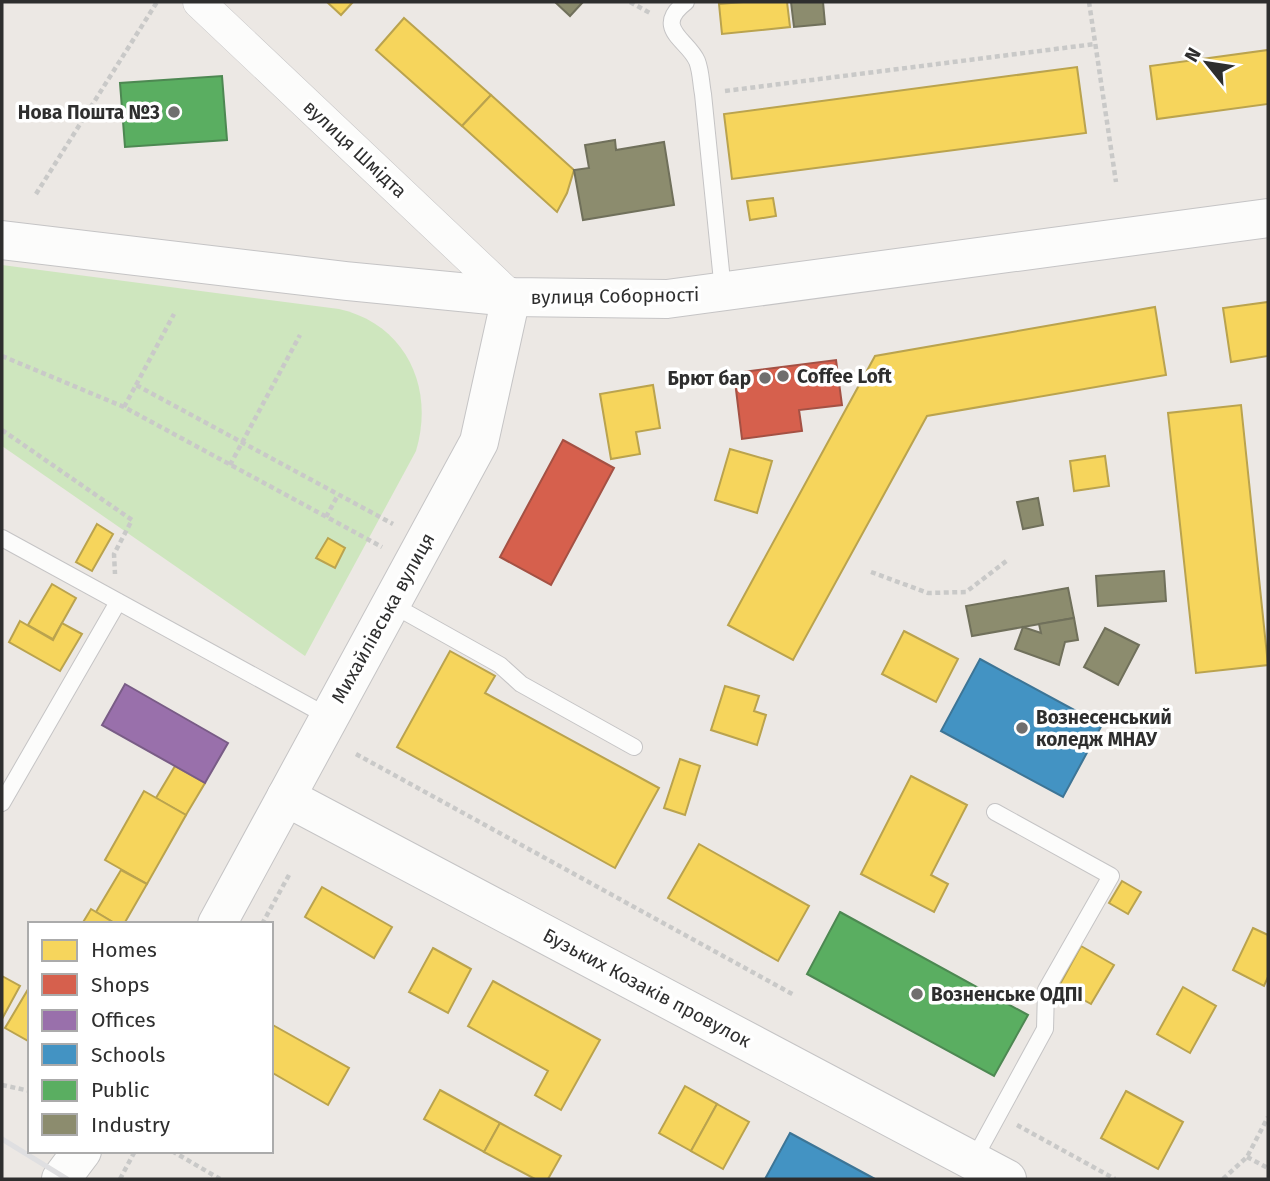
<svg xmlns="http://www.w3.org/2000/svg" width="1270" height="1181" viewBox="0 0 1270 1181" font-family="'Fira Sans',sans-serif">
  <rect width="100%" height="100%" fill="#ece8e4"/>
  <path fill="#cee6be" d="M2,265l337,44c67,15 96,79 77,142l-111,205 -303,-210z"/>
  <g fill="#f6d55c" stroke="#baa34e" stroke-width="2">
    <polygon points="327,2 353,2 341,15"/>
    <polygon points="743,2 787,2 790,27 722,34 719,4"/>
    <polygon points="404,18 491,95 462,126 376,50"/>
    <polygon points="1268,50 1268,104 1157,119 1150,66"/>
    <polygon points="1077,67 1086,133 732,179 724,114"/>
    <polygon points="491,95 574,170 567,193 557,212 462,126"/>
    <polygon points="773,198 776,216 750,220 747,201"/>
    <polygon points="1268,302 1268,356 1231,362 1223,308"/>
    <polygon points="1155,307 1166,375 927,416 793,660 728,625 875,356"/>
    <polygon points="653,385 660,428 636,432 640,454 611,459 600,394"/>
    <polygon points="1241,405 1268,665 1196,673 1168,413"/>
    <polygon points="730,449 772,461 757,513 715,500"/>
    <polygon points="1105,456 1109,486 1074,491 1070,461"/>
    <polygon points="97,524 113,534 92,571 76,562"/>
    <polygon points="328,538 345,548 335,568 316,558"/>
    <polygon points="52,584 76,598 53,639 28,625"/>
    <polygon points="20,621 53,640 62,623 82,634 60,671 9,642"/>
    <polygon points="904,631 958,659 936,702 882,674"/>
    <polygon points="450,651 495,676 485,693 659,788 615,868 397,747"/>
    <polygon points="725,686 759,696 754,711 766,715 757,745 711,730"/>
    <polygon points="680,759 700,766 685,815 664,808"/>
    <polygon points="175,766 205,783 186,815 156,798"/>
    <polygon points="911,776 967,805 931,875 948,884 934,912 861,874"/>
    <polygon points="144,791 186,815 147,884 105,860"/>
    <polygon points="699,844 809,906 778,961 668,898"/>
    <polygon points="121,870 147,884 124,924 116,924 96,912"/>
    <polygon points="1122,881 1141,892 1128,914 1109,903"/>
    <polygon points="322,887 392,927 374,958 305,917"/>
    <polygon points="91,909 116,924 82,924"/>
    <polygon points="1253,928 1268,935 1268,977 1264,986 1233,970"/>
    <polygon points="1081,946 1114,965 1091,1004 1059,986"/>
    <polygon points="433,948 471,969 448,1013 409,992"/>
    <polygon points="2,976 20,986 2,1019"/>
    <polygon points="493,981 600,1040 561,1110 535,1095 548,1071 468,1026"/>
    <polygon points="30,986 30,1042 5,1028"/>
    <polygon points="1183,987 1216,1006 1190,1053 1157,1034"/>
    <polygon points="271,1024 349,1068 328,1105 271,1072"/>
    <polygon points="685,1086 717,1104 691,1151 659,1133"/>
    <polygon points="440,1090 500,1123 484,1152 424,1119"/>
    <polygon points="1126,1091 1183,1122 1158,1169 1101,1138"/>
    <polygon points="717,1104 749,1122 723,1169 691,1151"/>
    <polygon points="500,1123 561,1156 548,1179 535,1179 484,1152"/>
  </g>
  <g fill="#d6604d" stroke="#a45144" stroke-width="2">
    <polygon points="836,360 842,405 799,410 802,431 742,439 734,373"/>
    <polygon points="563,440 614,468 551,585 500,557"/>
  </g>
  <polygon fill="#9970ab" stroke="#795c86" stroke-width="2" points="125,684 228,743 205,783 102,725"/>
  <g fill="#4393c3" stroke="#3d7596" stroke-width="2">
    <polygon points="980,659 1102,725 1063,797 941,731"/>
    <polygon points="790,1133 875,1179 765,1179"/>
  </g>
  <g fill="#5aae61" stroke="#4d8852" stroke-width="2">
    <polygon points="222,76 227,140 125,147 120,83"/>
    <polygon points="840,912 1028,1015 994,1076 807,974"/>
  </g>
  <g fill="#8c8c6e" stroke="#70705b" stroke-width="2">
    <polygon points="555,2 583,2 570,16"/>
    <polygon points="791,2 823,2 825,24 794,27"/>
    <polygon points="615,140 616,150 664,142 674,205 583,220 574,170 589,168 585,145"/>
    <polygon points="1038,498 1043,525 1023,529 1017,502"/>
    <polygon points="1164,571 1166,601 1098,606 1096,576"/>
    <polygon points="1068,588 1074,618 972,636 966,606"/>
    <polygon points="1074,618 1078,640 1065,642 1059,665 1015,649 1023,627 1041,633 1039,624"/>
    <polygon points="1105,628 1139,645 1118,685 1084,667"/>
  </g>
  <g fill="none" stroke-linecap="round" stroke-linejoin="round">
    <g stroke="#c5c4c5" stroke-width="18">
      <g id="service">
        <path d="M686,2c-34,26 2,38 11,59 4,10 4,23 6,33l20,197"/>
        <polyline points="2,538 329,717"/>
        <polyline points="391,604 500,665 521,684 634,747"/>
        <polyline points="2,803 118,602"/>
        <polyline points="973,1161 1045,1029 1046,990 1111,876 995,812"/>
      </g>
    </g>
    <g stroke="#c5c4c5" stroke-width="33">
      <polyline id="minor" points="199,2 511,297"/>
    </g>
    <g stroke="#c5c4c5" stroke-width="40">
      <g id="secondary">
        <polyline points="2,240 346,281 511,297 667,299 1268,218"/>
        <polyline points="286,797 1007,1179"/>
        <polyline points="217,924 479,442 511,297"/>
        <polyline points="61,1179 82,1151"/>
      </g>
    </g>
    <g stroke="#c9c9c8" stroke-width="4.5" stroke-dasharray="5 3.5" stroke-linecap="butt">
      <polyline points="630,2 650,13"/>
      <polyline points="1089,2 1116,182"/>
      <polyline points="725,91 1095,44"/>
      <polyline points="36,194 157,2"/>
      <polyline points="2,356 124,407 382,547"/>
      <polyline points="136,385 174,314"/>
      <polyline points="124,407 136,385 393,524"/>
      <polyline points="2,430 132,520 114,554 115,574"/>
      <polyline points="230,465 300,335"/>
      <polyline points="326,517 338,495"/>
      <polyline points="871,572 928,593 966,592 1009,559"/>
      <polyline points="356,754 794,995"/>
      <polyline points="262,924 289,875"/>
      <polyline points="2,1085 30,1091"/>
      <polyline points="1017,1125 1115,1179"/>
      <polyline points="172,1151 220,1179"/>
      <polyline points="1247,1157 1268,1168"/>
      <polyline points="120,1179 135,1151"/>
      <polyline points="1223,1179 1247,1157 1268,1117"/>
    </g>
    <use href="#service" stroke="#fcfcfb" stroke-width="16"/>
    <use href="#minor" stroke="#fcfcfb" stroke-width="32"/>
    <use href="#secondary" stroke="#fcfcfb" stroke-width="38"/>
    <polyline stroke="#dfdfe1" stroke-width="5" points="2,1139 67,1179"/>
  </g>
  <g fill="#706f6e" stroke="#fff" stroke-width="2.5">
    <circle cx="174" cy="112" r="7"/>
    <circle cx="783" cy="376" r="7"/>
    <circle cx="765" cy="378" r="7"/>
    <circle cx="1022" cy="728" r="7"/>
    <circle cx="917" cy="994" r="7"/>
  </g>
  <g text-anchor="middle" dominant-baseline="central" stroke-width="7" stroke-linejoin="round" paint-order="stroke">
    <g font-size="19" font-weight="bold" fill="#2e2e2e" stroke="#fff" text-anchor="start">
      <text x="160" y="112" text-anchor="end">Нова Пошта №3</text>
      <text x="797" y="376">Coffee Loft</text>
      <text x="751" y="378" text-anchor="end">Брют бар</text>
      <text x="1036" y="717">Вознесенський<tspan x="1036" dy="22">коледж МНАУ</tspan></text>
      <text x="931" y="994">Возненське ОДПІ</text>
    </g>
    <g font-size="19" fill="#2e2e2e" stroke="#fff">
      <text transform="translate(355 149) rotate(43)">вулиця Шмідта</text>
      <text transform="translate(615 296) rotate(-1)">вулиця Соборності</text>
      <text transform="translate(383 618) rotate(-61)">Михайлівська вулиця</text>
      <text transform="translate(647 988) rotate(28)">Бузьких Козаків провулок</text>
    </g>
  </g>
  <rect width="1270" height="1181" fill="none" stroke="#2e2e2e" stroke-width="7"/>
  <rect x="28" y="922" width="245" height="231" fill="#ffffff" stroke="#ababab" stroke-width="2"/>
  <rect x="42" y="940" width="35" height="21" fill="#f6d55c" stroke="#ababab" stroke-width="2"/>
  <text x="91" y="957" font-size="21" fill="#2e2e2e">Homes</text>
  <rect x="42" y="974" width="35" height="21" fill="#d6604d" stroke="#ababab" stroke-width="2"/>
  <text x="91" y="992" font-size="21" fill="#2e2e2e">Shops</text>
  <rect x="42" y="1010" width="35" height="21" fill="#9970ab" stroke="#ababab" stroke-width="2"/>
  <text x="91" y="1027" font-size="21" fill="#2e2e2e">Offices</text>
  <rect x="42" y="1044" width="35" height="21" fill="#4393c3" stroke="#ababab" stroke-width="2"/>
  <text x="91" y="1062" font-size="21" fill="#2e2e2e">Schools</text>
  <rect x="42" y="1080" width="35" height="21" fill="#5aae61" stroke="#ababab" stroke-width="2"/>
  <text x="91" y="1097" font-size="21" fill="#2e2e2e">Public</text>
  <rect x="42" y="1114" width="35" height="21" fill="#8c8c6e" stroke="#ababab" stroke-width="2"/>
  <text x="91" y="1132" font-size="21" fill="#2e2e2e">Industry</text>
  <g transform="translate(1207 63) rotate(300)" stroke="#ffffff" stroke-width="5" paint-order="stroke">
  <path d="M0-5L12 26L0 18L-12 26Z" fill="#2e2e2e"/>
  <text y="-10" font-size="19" font-weight="bold" text-anchor="middle" fill="#2e2e2e">N</text>
  </g>
</svg>
